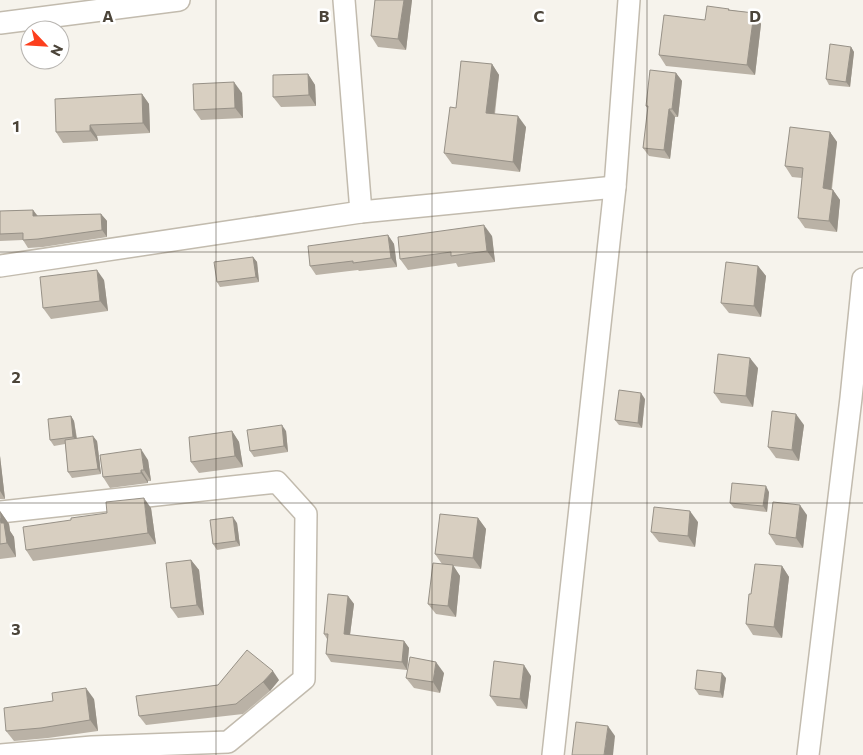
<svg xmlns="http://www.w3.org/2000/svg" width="863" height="755" viewBox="0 0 863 755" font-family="Commissioner,sans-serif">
  <rect width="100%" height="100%" fill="#f6f3ec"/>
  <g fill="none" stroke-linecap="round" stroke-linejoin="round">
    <g stroke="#c2bbae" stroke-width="24">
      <g id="street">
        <polyline points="344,0 361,212"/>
        <polyline points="0,23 179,0"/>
        <polyline points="0,266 361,212 615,187"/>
        <polyline points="0,512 277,482 306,514 304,679 228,742 92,747 0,755"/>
        <polyline points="553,755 615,187 629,0"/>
        <polyline points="808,755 851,398 863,279"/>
      </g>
    </g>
    <use href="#street" stroke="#fff" stroke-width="21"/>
  </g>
  <g fill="#bab2a6">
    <polygon points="375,0 412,0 406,50 378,47 371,36"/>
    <polygon points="729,9 730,10 754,13 761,24 755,75 666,66 659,55 705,20"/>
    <polygon points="851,47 854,52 850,87 829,85 826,79"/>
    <polygon points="492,64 499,75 495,114 526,127 520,172 452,164 444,153 456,108"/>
    <polygon points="676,73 682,81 678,117 675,117 670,159 649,156 643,148 648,109 646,106"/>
    <polygon points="308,74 315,85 316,106 281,107 273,97"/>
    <polygon points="242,93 243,118 201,120 194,110"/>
    <polygon points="142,94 149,104 150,133 97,136 98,141 63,143 56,132"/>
    <polygon points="830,132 837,142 832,189 833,190 840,200 837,232 805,228 798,218 802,178 792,177 785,166"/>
    <polygon points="33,210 38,216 101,214 107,221 107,237 43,247 28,248 23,240 0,241 0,211"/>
    <polygon points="388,235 394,244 397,267 359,271 358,270 316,275 310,266"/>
    <polygon points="492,236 495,262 458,267 456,263 408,270 400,259"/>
    <polygon points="253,257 257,262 259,282 220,287 217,282"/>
    <polygon points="758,266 766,276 761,317 729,313 721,303"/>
    <polygon points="104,280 108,311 51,319 43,308"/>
    <polygon points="758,368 753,407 721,403 714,393"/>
    <polygon points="645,399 642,428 619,425 615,420"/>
    <polygon points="71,416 74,421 77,438 97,441 101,474 72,478 68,472 65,444 54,446 50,440"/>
    <polygon points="804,425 799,461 776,458 768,447"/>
    <polygon points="232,431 239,442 243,467 199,473 191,462"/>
    <polygon points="286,431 288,452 254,457 250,451"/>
    <polygon points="0,456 5,499 0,499"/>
    <polygon points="148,460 151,481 148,481 148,483 110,488 103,477"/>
    <polygon points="769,492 767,512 734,508 730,503"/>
    <polygon points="151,508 156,544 33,561 26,550"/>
    <polygon points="0,511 9,524 10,531 14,537 16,557 0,559"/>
    <polygon points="807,515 803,548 776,545 769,534"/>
    <polygon points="478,518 486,529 481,569 453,566 460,576 456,617 436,614 428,604 442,564 435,554"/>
    <polygon points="698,522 695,547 659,542 651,532"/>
    <polygon points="237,523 240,546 217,550 213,544"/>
    <polygon points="191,560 199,570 204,615 178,618 171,608"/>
    <polygon points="782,566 789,577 782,638 753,635 746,624 751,594"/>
    <polygon points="348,596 354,604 350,635 404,641 409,648 407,670 331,662 326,654 327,639 324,634"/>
    <polygon points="444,673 440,693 414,688 406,678"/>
    <polygon points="531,676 527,709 497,706 490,696"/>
    <polygon points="726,678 723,698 699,695 695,689"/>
    <polygon points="279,680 270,691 243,714 146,725 139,716 218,685"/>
    <polygon points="94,699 98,731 48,738 14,741 6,731"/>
  </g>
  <g fill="#979187">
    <polygon points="404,0 412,0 406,50 398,39"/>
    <polygon points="754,13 761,24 755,75 747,65"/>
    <polygon points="851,47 854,52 850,87 846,82"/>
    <polygon points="492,64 499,75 493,123 486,113"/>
    <polygon points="676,73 682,81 678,117 672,109"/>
    <polygon points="308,74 315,85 316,106 309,95"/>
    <polygon points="234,82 242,93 243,118 235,108"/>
    <polygon points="142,94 149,104 150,133 143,123"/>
    <polygon points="669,109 675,117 670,159 664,150"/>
    <polygon points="518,116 526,127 520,172 513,162"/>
    <polygon points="90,125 97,136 98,141 90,131"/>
    <polygon points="830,132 837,142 830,199 823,188"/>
    <polygon points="833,190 840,200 837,232 829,221"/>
    <polygon points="33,210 38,217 33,216"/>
    <polygon points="101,214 107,221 107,237 102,230"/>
    <polygon points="484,225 492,236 495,262 487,251"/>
    <polygon points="388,235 394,244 397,267 391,258"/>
    <polygon points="253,257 257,262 259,282 256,277"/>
    <polygon points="758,266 766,276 761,317 754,306"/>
    <polygon points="97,270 104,280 108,311 100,301"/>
    <polygon points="750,358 758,368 753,407 746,396"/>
    <polygon points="641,393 645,399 642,428 638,423"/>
    <polygon points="796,414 804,425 799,461 792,450"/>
    <polygon points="71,416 74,421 77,442 73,437"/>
    <polygon points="282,425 286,431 288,452 284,446"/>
    <polygon points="232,431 239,442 243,467 235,456"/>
    <polygon points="93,436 97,441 101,474 98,469"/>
    <polygon points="141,449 148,460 151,481 144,470"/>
    <polygon points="0,456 5,499 0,491"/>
    <polygon points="141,470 148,481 148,483 141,473"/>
    <polygon points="766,486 769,492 767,512 763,506"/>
    <polygon points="144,498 151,508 156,544 148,533"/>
    <polygon points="800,505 807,515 803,548 796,538"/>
    <polygon points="0,511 9,524 10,531 14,537 16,557 7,543 1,523"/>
    <polygon points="690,511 698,522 695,547 688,536"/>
    <polygon points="233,517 237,523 240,546 236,541"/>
    <polygon points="478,518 486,529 481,569 473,558"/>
    <polygon points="191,560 199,570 204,615 197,605"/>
    <polygon points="453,565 460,576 456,617 448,606"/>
    <polygon points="782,566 789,577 782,638 774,627"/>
    <polygon points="348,596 354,604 349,642 344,634"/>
    <polygon points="404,641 409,648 407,670 402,662"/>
    <polygon points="436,662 444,673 440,693 433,682"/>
    <polygon points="524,665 531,676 527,709 520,699"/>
    <polygon points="273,671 279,680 270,691 263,682"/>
    <polygon points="722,673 726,678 723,698 720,692"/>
    <polygon points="86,688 94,699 98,731 90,720"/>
    <polygon points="608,726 615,736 613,755 604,755"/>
  </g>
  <g fill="#d8cfc1" stroke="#979187">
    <polygon points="375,0 404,0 398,39 371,36"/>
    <polygon points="707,6 729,9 728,10 754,13 747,65 659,55 664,15 705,20"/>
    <polygon points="830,44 851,47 846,82 826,79"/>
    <polygon points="461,61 492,64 486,113 518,116 513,162 444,153 450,107 456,108"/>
    <polygon points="650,70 676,73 672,109 669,109 664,150 643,148 648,106 646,106"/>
    <polygon points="308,74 309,95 273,97 273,75"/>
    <polygon points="234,82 235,108 194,110 193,84"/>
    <polygon points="142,94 143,123 90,125 90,131 56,132 55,99"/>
    <polygon points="790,127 830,132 823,188 833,190 829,221 798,218 803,168 785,166"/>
    <polygon points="33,210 33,216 101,214 102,230 38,239 23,240 23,233 0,234 0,211"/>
    <polygon points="484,225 487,251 451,256 451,252 400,259 398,237"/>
    <polygon points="388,235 391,258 353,263 353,261 310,266 308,246"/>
    <polygon points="253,257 256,277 217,282 214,262"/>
    <polygon points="726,262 758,266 754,306 721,303"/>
    <polygon points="97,270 100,301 43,308 40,277"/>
    <polygon points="718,354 750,358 746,396 714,393"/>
    <polygon points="619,390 641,393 638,423 615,420"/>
    <polygon points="772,411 796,414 792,450 768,447"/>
    <polygon points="71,416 73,437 50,440 48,419"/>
    <polygon points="282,425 284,446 250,451 247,430"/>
    <polygon points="232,431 235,456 191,462 189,437"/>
    <polygon points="93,436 98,469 68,472 65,440"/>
    <polygon points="141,449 144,470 141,470 141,473 103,477 100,455"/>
    <polygon points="732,483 766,486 763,506 730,503"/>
    <polygon points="144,498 148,533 26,550 23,527 71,520 71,518 107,513 106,502"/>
    <polygon points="773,502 800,505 796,538 769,534"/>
    <polygon points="654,507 690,511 688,536 651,532"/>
    <polygon points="440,514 478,518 473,558 435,554"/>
    <polygon points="233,517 236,541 213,544 210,520"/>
    <polygon points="0,518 1,523 4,523 7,543 0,544"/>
    <polygon points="191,560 197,605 171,608 166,563"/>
    <polygon points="433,563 453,565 448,606 428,604"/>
    <polygon points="755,564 782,566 774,627 746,624 749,594 751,594"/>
    <polygon points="328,594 348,596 344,634 404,641 402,662 326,654 328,634 324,634"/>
    <polygon points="247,650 273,671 263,682 236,704 139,716 136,696 218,685"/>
    <polygon points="410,657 436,662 433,682 406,678"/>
    <polygon points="494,661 524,665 520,699 490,696"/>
    <polygon points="697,670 722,673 720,692 695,689"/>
    <polygon points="86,688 90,720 41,728 6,731 4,708 53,701 52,693"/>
    <polygon points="576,722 608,726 604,755 572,755"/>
  </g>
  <path fill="none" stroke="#4b4439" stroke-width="1" stroke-opacity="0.55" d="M216,0v755M432,0v755M647,0v755M0,252h863M0,503h863"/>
  <g font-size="16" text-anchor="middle" font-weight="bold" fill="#4b4439" stroke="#fff" stroke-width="5" stroke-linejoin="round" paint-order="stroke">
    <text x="108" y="22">A</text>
    <text x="324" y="22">B</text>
    <text x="539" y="22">C</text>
    <text x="755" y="22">D</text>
    <text x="16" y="132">1</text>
    <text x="16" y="383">2</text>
    <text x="16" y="635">3</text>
  </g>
  <g transform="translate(45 45) rotate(115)"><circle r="24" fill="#ffffff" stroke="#b7b4b0"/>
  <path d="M0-4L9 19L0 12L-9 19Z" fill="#fc3f1d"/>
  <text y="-8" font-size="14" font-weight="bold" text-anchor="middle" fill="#4b4439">N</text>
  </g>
</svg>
